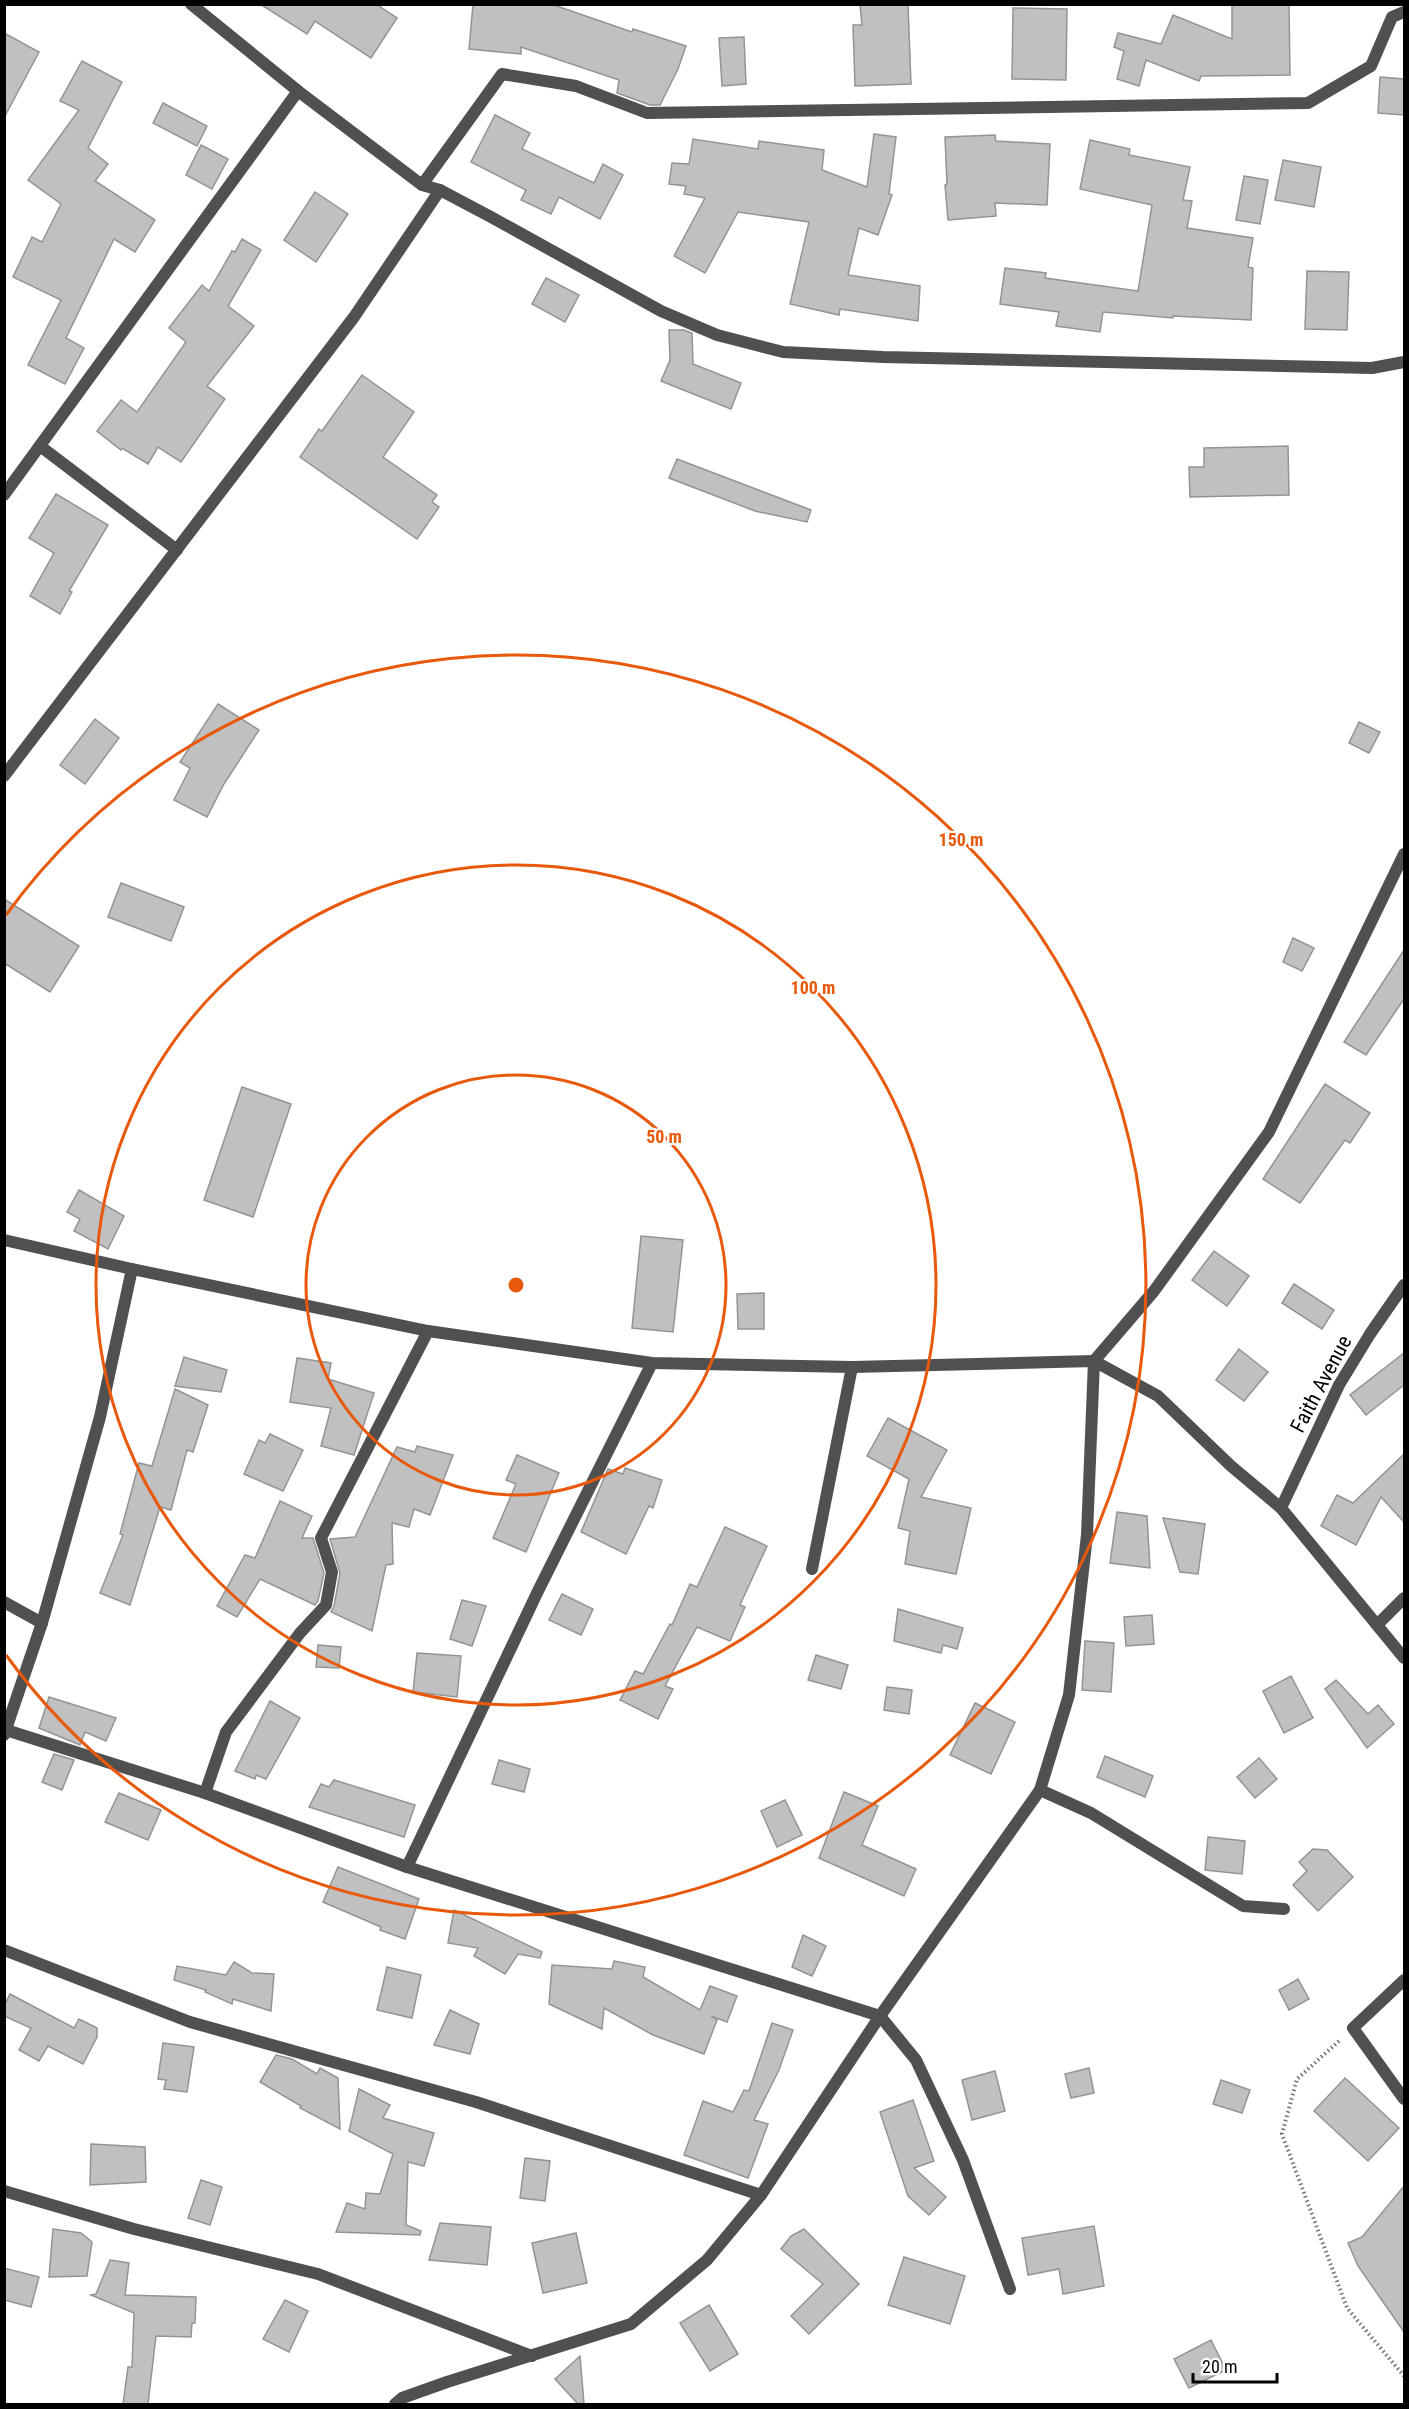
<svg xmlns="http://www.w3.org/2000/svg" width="1409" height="2409" viewBox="0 0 1409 2409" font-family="'Roboto Condensed',sans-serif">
  <rect width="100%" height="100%" fill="#fff"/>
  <g fill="#c0c0c0" stroke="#949494" stroke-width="1.5">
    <polygon points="260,4 376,4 397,18 371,58 315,21 307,34"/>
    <polygon points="473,4 551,4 632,32 633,29 686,46 678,69 660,105 650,105 617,93 619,80 521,47 521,54 469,49"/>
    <polygon points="860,4 908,4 911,84 855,86 853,25 862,25"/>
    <polygon points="1232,4 1289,4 1290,75 1201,76 1199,81 1146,60 1139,86 1117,79 1124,51 1114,47 1118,33 1161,44 1173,15 1232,39"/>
    <polygon points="1013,8 1067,9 1066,80 1012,79"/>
    <polygon points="4,33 39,52 4,118"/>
    <polygon points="744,37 746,84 722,86 719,38"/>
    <polygon points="82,61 122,82 88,148 108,164 95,181 155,220 135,252 114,239 66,338 84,348 65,384 28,365 61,300 13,277 32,237 42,242 61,204 28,180 79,110 60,101"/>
    <polygon points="1380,77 1404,79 1404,115 1378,113"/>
    <polygon points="163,103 207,126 197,146 153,123"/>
    <polygon points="495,115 530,133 522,149 594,183 603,164 623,175 600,219 559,197 551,214 521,200 526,190 471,162"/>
    <polygon points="874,134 896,137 889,194 892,195 878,235 859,228 848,275 920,286 918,321 840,309 839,315 790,304 809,222 738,212 705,273 674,256 705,198 684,194 686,186 669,184 672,163 689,164 693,139 758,149 759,141 824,150 822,170 867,187"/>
    <polygon points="995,135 996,141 1050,144 1047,205 995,203 996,216 948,220 945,185 947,184 945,137"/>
    <polygon points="1090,140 1130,149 1129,155 1190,167 1183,200 1192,201 1187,228 1253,238 1248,267 1253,268 1251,320 1173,316 1173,318 1103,312 1100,332 1056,326 1059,312 1000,304 1005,268 1046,273 1045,278 1138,291 1152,205 1080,189"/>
    <polygon points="201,145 228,159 212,189 186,175"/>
    <polygon points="1283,160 1321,167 1314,207 1275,200"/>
    <polygon points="1244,176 1268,180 1260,224 1236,220"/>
    <polygon points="315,192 348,214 316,262 284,240"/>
    <polygon points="242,239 261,250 228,306 254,326 207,386 225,399 181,462 158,447 148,464 122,448 121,450 97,431 121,400 137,412 186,342 169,328 202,285 209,291 232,251 235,252"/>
    <polygon points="1307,271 1349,272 1347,330 1305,329"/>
    <polygon points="546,278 579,295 565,322 532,304"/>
    <polygon points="669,330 684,330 692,333 693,364 741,383 731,409 661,381 670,360"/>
    <polygon points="362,375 414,412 383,457 437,495 432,502 439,507 417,539 300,457 319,429 322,431"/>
    <polygon points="1288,446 1289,495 1190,497 1189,467 1204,467 1204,448"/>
    <polygon points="677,459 811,510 807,522 755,511 669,478"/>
    <polygon points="56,494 108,525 69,591 72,592 60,614 30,596 54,553 29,538"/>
    <polygon points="218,704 259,730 224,784 207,817 174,800 190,768 180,762"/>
    <polygon points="95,719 119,738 85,784 60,765"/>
    <polygon points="1359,722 1380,732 1369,753 1349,743"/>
    <polygon points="121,883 184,907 171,941 108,917"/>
    <polygon points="4,899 79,946 50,992 4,963"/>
    <polygon points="1293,938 1314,948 1302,971 1283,962"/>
    <polygon points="1404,950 1404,999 1366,1055 1344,1042"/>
    <polygon points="1325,1084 1370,1113 1350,1143 1345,1140 1300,1203 1263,1179"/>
    <polygon points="242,1087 291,1104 253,1217 204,1200"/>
    <polygon points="79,1190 124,1216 108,1249 74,1231 80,1219 67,1212"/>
    <polygon points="641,1236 683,1240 673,1332 632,1328"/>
    <polygon points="1214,1251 1249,1276 1227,1306 1192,1280"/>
    <polygon points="1294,1284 1334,1310 1322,1329 1282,1303"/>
    <polygon points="764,1293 764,1329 738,1329 737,1294"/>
    <polygon points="1239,1349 1268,1372 1244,1401 1216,1380"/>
    <polygon points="1404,1353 1404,1385 1366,1415 1350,1395"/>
    <polygon points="184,1357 227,1370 221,1392 175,1386"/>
    <polygon points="297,1358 331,1363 328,1379 374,1393 354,1455 321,1446 331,1408 290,1402"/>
    <polygon points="175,1389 208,1405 193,1452 187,1450 171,1510 160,1507 130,1605 100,1593 123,1535 120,1534 139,1463 152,1466"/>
    <polygon points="888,1418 947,1450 921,1497 971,1508 956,1574 905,1564 910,1531 898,1528 909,1479 867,1456"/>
    <polygon points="270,1434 303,1450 283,1491 244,1474 259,1440 265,1443"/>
    <polygon points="417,1446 453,1455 430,1515 414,1509 409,1527 392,1523 393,1564 386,1565 372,1631 331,1612 334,1606 340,1573 330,1539 355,1537 397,1447 415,1452"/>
    <polygon points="1404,1454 1404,1522 1381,1497 1356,1545 1321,1526 1337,1495 1353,1503"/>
    <polygon points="517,1455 559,1473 526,1552 493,1538 516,1484 506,1480"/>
    <polygon points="625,1468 662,1480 653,1508 649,1506 626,1554 581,1532 608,1469 623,1474"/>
    <polygon points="280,1501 312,1516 302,1538 313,1538 324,1573 318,1601 315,1605 260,1579 237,1617 217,1606 245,1555 255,1558"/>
    <polygon points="1117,1512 1147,1516 1150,1568 1110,1563"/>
    <polygon points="1163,1518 1205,1524 1198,1574 1180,1572"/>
    <polygon points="725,1527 767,1546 740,1605 745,1607 730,1641 697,1627 665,1686 673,1689 658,1719 620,1700 635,1671 643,1674 670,1624 672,1625 690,1584 697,1587"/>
    <polygon points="562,1594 593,1609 581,1635 549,1620"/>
    <polygon points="462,1600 486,1606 472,1646 450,1639"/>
    <polygon points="898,1609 963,1628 957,1649 943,1645 941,1653 894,1641"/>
    <polygon points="1152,1615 1154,1644 1126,1646 1124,1617"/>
    <polygon points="1085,1641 1114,1643 1111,1692 1082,1690"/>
    <polygon points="318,1645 341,1647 339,1668 316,1667"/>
    <polygon points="417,1653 461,1656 457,1697 413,1692"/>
    <polygon points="816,1655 848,1665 841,1689 808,1680"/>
    <polygon points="1291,1676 1313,1718 1284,1733 1263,1691"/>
    <polygon points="1336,1680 1368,1714 1378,1705 1394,1724 1367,1748 1325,1689"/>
    <polygon points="887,1687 912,1690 909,1714 884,1710"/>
    <polygon points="49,1697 116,1718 106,1741 85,1732 80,1745 39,1728"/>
    <polygon points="270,1701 300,1718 266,1779 256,1775 255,1779 235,1771"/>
    <polygon points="975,1703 1015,1722 991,1774 950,1755"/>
    <polygon points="54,1754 74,1760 62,1790 42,1782"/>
    <polygon points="1105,1756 1153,1776 1145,1797 1097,1777"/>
    <polygon points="1259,1758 1277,1779 1255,1798 1237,1777"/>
    <polygon points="499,1760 530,1769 524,1792 492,1784"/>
    <polygon points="334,1780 415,1805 404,1837 309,1807 321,1784 329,1787"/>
    <polygon points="844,1792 878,1806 862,1845 916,1869 904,1896 819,1858"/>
    <polygon points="119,1793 161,1810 148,1840 105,1822"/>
    <polygon points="785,1800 802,1835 777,1847 761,1811"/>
    <polygon points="1208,1837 1245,1841 1242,1874 1205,1870"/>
    <polygon points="1313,1849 1327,1850 1353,1877 1318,1911 1293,1885 1307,1871 1299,1862"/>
    <polygon points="338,1867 419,1899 405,1939 380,1930 381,1927 323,1902"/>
    <polygon points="454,1910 542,1952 540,1958 518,1954 505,1974 474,1956 478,1948 448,1943"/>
    <polygon points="803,1935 826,1946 812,1976 792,1967"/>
    <polygon points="614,1961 645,1967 643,1977 700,2010 710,1986 737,1996 727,2022 711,2016 717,2020 704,2054 653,2035 604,2008 602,2029 549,2004 552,1965 612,1969"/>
    <polygon points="234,1962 252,1973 274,1974 271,2011 233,1999 232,2004 205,1992 206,1990 174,1980 177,1966 226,1975"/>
    <polygon points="387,1967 421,1975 412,2018 377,2010"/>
    <polygon points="1298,1979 1309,1999 1289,2010 1279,1990"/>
    <polygon points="10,1994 74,2028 79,2019 97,2028 97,2037 83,2064 48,2046 39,2061 19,2050 31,2028 4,2016 4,2006"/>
    <polygon points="450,2010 479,2024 470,2054 434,2045"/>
    <polygon points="772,2023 793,2030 779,2070 754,2120 768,2124 748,2178 684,2155 703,2101 733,2112 744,2090 749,2091"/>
    <polygon points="163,2043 194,2047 187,2092 164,2089 166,2080 158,2079"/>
    <polygon points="276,2055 292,2059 317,2074 320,2068 338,2078 340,2129 300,2108 301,2106 260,2082"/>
    <polygon points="1089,2068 1094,2093 1071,2098 1065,2074"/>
    <polygon points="995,2071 1005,2111 972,2120 962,2080"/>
    <polygon points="1345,2078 1399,2128 1368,2161 1314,2111"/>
    <polygon points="1221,2080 1250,2090 1242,2113 1213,2104"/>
    <polygon points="359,2089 390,2105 383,2118 434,2133 424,2166 408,2162 406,2225 421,2231 420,2235 336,2232 347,2203 365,2209 366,2193 380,2194 393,2154 349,2131"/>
    <polygon points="913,2100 934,2161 914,2168 946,2197 929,2215 908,2196 880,2112"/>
    <polygon points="91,2144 145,2147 146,2182 90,2185"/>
    <polygon points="525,2158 550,2161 545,2201 520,2198"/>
    <polygon points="201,2180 222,2187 210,2225 188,2218"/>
    <polygon points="1404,2186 1404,2332 1358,2266 1348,2243 1362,2237"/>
    <polygon points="440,2223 491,2227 487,2265 429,2260"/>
    <polygon points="1094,2226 1104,2286 1063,2294 1059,2269 1028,2275 1022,2238"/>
    <polygon points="53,2229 81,2233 92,2242 87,2276 49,2277"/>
    <polygon points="804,2229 859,2284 809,2334 791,2316 823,2284 781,2249 791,2236"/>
    <polygon points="576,2233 587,2283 543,2293 532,2243"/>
    <polygon points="904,2257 965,2276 950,2324 888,2305"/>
    <polygon points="110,2260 129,2263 125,2295 196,2297 195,2323 192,2323 191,2337 156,2336 148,2404 123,2404 128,2367 132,2367 134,2313 91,2295 96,2294"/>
    <polygon points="4,2268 39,2277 31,2307 4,2300"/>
    <polygon points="285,2300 308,2311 289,2352 263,2339"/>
    <polygon points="709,2305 738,2354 710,2371 680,2323"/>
    <polygon points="1211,2340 1226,2370 1189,2388 1174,2359"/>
    <polygon points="580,2356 584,2404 578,2404 555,2379"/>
  </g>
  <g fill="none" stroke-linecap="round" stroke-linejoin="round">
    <polyline stroke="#727272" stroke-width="4" stroke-dasharray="1.5 3" stroke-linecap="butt" points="1339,2041 1297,2079 1282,2134 1347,2308 1404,2376"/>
    <g stroke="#505050" stroke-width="12">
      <polyline points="191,4 298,91 422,185 440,190 491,217 661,311 717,335 783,352 883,357 1372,368 1404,362"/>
      <polyline points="422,185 502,74 576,86 647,113 1308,103 1371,66 1392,17 1404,12"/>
      <polyline points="40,446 177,550"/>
      <polyline points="4,495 298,91"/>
      <polyline points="4,776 354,317 440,190"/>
      <polyline points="4,1240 132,1269 428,1331 652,1363 852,1367 1094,1361 1158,1396 1231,1466 1281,1508 1404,1658"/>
      <polyline points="1281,1508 1339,1385 1370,1334 1404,1285"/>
      <polyline points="812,1569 852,1367"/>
      <polyline points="4,1602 42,1623"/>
      <polyline points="1377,1625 1404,1598"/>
      <polyline points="6,1730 205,1793 407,1867 880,2016 916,2060 963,2160 1010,2289"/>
      <polyline points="4,1735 42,1623 100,1417 132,1269"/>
      <polyline points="1040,1790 1091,1813 1243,1906 1284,1909"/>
      <polyline points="205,1793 226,1732 300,1633 326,1605 332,1572 321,1538 428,1331"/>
      <polyline points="407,1867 538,1591 652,1363"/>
      <polyline points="4,1950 190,2022 476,2102 761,2195"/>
      <polyline points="1404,1980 1353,2028 1404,2099"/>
      <polyline points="4,2191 134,2229 318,2274 532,2356"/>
      <polyline points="395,2404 402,2398 447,2382 631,2324 707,2260 761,2195 880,2016 1040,1790 1069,1695 1087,1535 1094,1361 1154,1291 1269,1132 1404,854"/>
    </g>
  </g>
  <g fill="none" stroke="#e8590c" stroke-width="3">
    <circle cx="516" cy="1285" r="210"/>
    <circle cx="516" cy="1285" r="420"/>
    <path d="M6 915A630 630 0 1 1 6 1655"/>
  </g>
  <g text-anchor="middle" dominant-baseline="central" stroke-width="4.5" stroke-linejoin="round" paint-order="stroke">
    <g font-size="21" fill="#000" stroke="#fff">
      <text transform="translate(1321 1384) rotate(-62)">Faith Avenue</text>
    </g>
  </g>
  <circle cx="516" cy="1285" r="9" fill="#e8590c" stroke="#fff" stroke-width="3"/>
  <g font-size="18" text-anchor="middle" font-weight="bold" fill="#e8590c" stroke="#fff" stroke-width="4.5" stroke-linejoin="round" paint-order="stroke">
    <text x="961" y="846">150 m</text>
    <text x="813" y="994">100 m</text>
    <text x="664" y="1143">50 m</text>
  </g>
  <rect width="1409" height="2409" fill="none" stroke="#000000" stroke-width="12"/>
  <path d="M1193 2373v9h84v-9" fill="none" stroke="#000000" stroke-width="3"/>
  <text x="1202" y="2373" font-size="18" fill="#000000" stroke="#ffffff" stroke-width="4.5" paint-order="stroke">20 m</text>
</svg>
